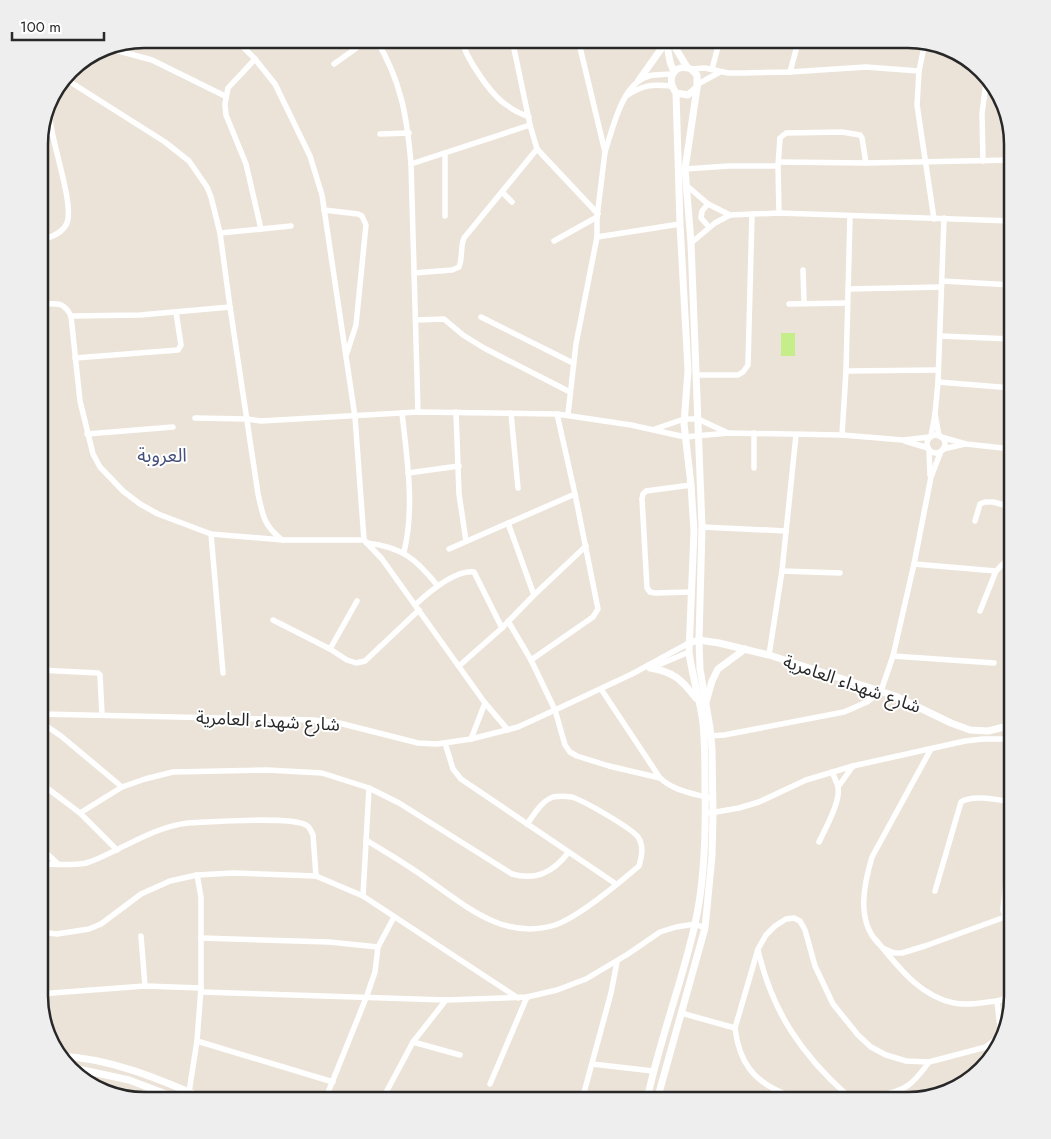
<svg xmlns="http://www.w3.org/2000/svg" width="1051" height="1139" viewBox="0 0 1051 1139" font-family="Jost,'Noto Sans Arabic',sans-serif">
  <rect width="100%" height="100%" fill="#ebe3d8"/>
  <rect fill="#c5ee8b" x="781" y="333" width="14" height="23"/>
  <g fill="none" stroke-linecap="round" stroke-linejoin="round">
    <g stroke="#fff" stroke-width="5.5">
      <polyline points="235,39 255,59 275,84 310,156 322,195 355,417 364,540"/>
      <path d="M376,39c25,42 31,77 35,125l7,248"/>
      <path d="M461,39c5,19 30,57 47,67 6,5 14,8 21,11"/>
      <polyline points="512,39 530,125 537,149 598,214"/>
      <polyline points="276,41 278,39"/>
      <polyline points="925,42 919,71 917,105 934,219"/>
      <polyline points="104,47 152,60 225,96"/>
      <polyline points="255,59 228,88 225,104 226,115 246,164 261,229"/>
      <polyline points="334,64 369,39"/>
      <polyline points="691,69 705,68 728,73 743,73 790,72 866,67 919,71"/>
      <polyline points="712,69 720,39"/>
      <polyline points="790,72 799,39"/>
      <path d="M64,78l101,64 24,19 18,26 4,10 9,36 10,74 28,187c5,23 6,31 24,46"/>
      <polyline points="698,84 720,72"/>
      <path d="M626,96c17,-11 25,-12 45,-10"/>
      <polyline points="40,134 51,133"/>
      <polyline points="380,134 409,133"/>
      <path d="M605,152c8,-24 17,-69 44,-76 7,-2 16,-1 23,-2"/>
      <polyline points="445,153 445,216"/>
      <polyline points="983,161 982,113 987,76"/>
      <polyline points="779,162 866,163 1012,160"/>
      <polyline points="411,164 530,125"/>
      <polyline points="685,169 729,166 778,166"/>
      <polyline points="686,185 708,204 730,215"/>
      <polyline points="502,192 512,202"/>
      <polyline points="708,204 702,211 701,218 709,227"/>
      <polyline points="324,210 358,214 362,216 366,225 356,325 347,353"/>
      <polyline points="779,213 778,166 780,138 786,133 842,132 860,135 862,138 866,163"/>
      <polyline points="220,233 291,226"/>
      <polyline points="597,237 680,224"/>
      <path d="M39,240c11,-2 23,-6 28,-17 8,-21 -20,-91 -19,-121"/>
      <polyline points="554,241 597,217"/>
      <polyline points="691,243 715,223 730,215 779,213 1012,221"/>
      <polyline points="803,270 804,302"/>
      <path d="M414,273l38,-3 7,-3c4,-10 1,-20 5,-29l73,-89"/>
      <polyline points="942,281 1012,285"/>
      <polyline points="848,289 941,287"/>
      <path d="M39,304c16,0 24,-4 32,12l69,-1 90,-8"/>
      <polyline points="789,304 847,303"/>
      <polyline points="71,316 80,401 93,454 100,467 123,491 140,504 158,514 211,534 283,540 364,540 382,559 485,703 508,730"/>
      <polyline points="481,317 573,363"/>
      <polyline points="416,320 444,319 463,335 484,348 570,392"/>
      <polyline points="940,336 1012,339"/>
      <polyline points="75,358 178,350 181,345 176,312"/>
      <polyline points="846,371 938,370"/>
      <polyline points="697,375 738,375 743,372 748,365 752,214"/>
      <polyline points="938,382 1012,388"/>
      <polyline points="456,412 459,494 466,541"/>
      <path d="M402,413c5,46 13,94 2,139"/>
      <polyline points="511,413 518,488"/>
      <polyline points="568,414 576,344 597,237 597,217 605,152 578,39"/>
      <polyline points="935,414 939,436"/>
      <polyline points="195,418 247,419 261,421 418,412 557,414 631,425 685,437 728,433 842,435 903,440 930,437"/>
      <polyline points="655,429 684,419 698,419 728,433"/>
      <polyline points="87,434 173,427"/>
      <polyline points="842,435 846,371 850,216"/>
      <circle cx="936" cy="444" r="9"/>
      <polyline points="931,436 935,414 938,382 944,218"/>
      <polyline points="941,437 966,444 1012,449"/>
      <polyline points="905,441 928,448"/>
      <polyline points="943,449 965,444"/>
      <polyline points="929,450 930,475"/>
      <polyline points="754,468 754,433"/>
      <polyline points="408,473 459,466"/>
      <polyline points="691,485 646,491 643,494 642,499 647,588 650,592 655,593 692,592"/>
      <polyline points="975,521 980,504 985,502 993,502 1012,507"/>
      <polyline points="508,523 534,595"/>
      <polyline points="702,527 786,531"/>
      <polyline points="211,534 223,673"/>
      <path d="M367,543c35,4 49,16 70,42"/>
      <polyline points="449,549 575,494"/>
      <polyline points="1005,562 1012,565"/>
      <polyline points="914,564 996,571"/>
      <polyline points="782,571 840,573"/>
      <path d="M415,605c13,-12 40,-35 59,-33l28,56"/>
      <polyline points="980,611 996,571 1005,562 1012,543"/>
      <polyline points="273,620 330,649 347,660 356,663 365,661 419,610"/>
      <polyline points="508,621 531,660 555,710 565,745 570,752 577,756 609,766 660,778"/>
      <polyline points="330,649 357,601"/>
      <polyline points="769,655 782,571 796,435"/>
      <polyline points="893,656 994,663"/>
      <polyline points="531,660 593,617 598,609 575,494 557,414"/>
      <polyline points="459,666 502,628 534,595 586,546"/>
      <polyline points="651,668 689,652"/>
      <polyline points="39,670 98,673 100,675 102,715"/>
      <path d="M601,689l59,89c14,13 32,15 49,20"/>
      <polyline points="39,714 313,720 339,723 418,743 437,744 471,739 518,727 555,710 632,674 689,643"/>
      <polyline points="39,721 61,736 122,787"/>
      <polyline points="708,736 724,735 844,712 867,702 881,691 893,656 914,564 931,477 941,451"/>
      <polyline points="471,739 485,703"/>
      <polyline points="445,743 453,769 461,779 616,884"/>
      <polyline points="39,782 80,813 117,850"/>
      <polyline points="838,787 853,766"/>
      <path d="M80,813l42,-26 23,-8 28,-7 94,-2 55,3 47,15 30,15 113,71c24,7 41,-2 56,-21"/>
      <polyline points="710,813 739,808 759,802 806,780 853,766 965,741 983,739 1012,739"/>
      <polyline points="1012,826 1003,910 1008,925 1012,930"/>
      <path d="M366,840c21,13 42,25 61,39 39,27 77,62 128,46 24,-8 64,-42 84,-59 3,-11 5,-20 -1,-29 -8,-10 -54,-36 -66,-40 -6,-1 -14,-1 -19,0 -12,4 -19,18 -26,27"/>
      <path d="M819,842c6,-13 22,-41 19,-55 -1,-5 -4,-10 -6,-15"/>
      <polyline points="39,846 58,864"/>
      <path d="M39,864c15,0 32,2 47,-1 11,-3 22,-9 32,-14 23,-11 44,-23 70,-26 23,-1 101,-7 118,2 4,2 5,6 7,10l3,41"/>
      <path d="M935,891l26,-89c11,-8 38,-2 51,0"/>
      <polyline points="363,896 369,788"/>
      <polyline points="39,932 57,934 89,929 101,924 141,894 170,881 197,875 233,873 316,876 363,896 518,998"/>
      <polyline points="141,936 145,986"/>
      <polyline points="201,938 329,942 378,947"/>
      <path d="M878,943c-22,-23 -14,-59 -6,-86l59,-108"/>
      <polyline points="885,949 894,953 902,953 925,946 1005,917"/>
      <path d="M758,950c14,61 43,104 89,145"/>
      <polyline points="201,992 446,1000 527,997 557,990 586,979 628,954 660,932 676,927 695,924 705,928"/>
      <polyline points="39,994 145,986 201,988"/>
      <polyline points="997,1001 1012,997"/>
      <path d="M681,1013l54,15 23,-79 8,-14 9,-9 11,-7 8,-1 6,3 5,9 10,36 18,38 25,31 13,12 15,8 20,6 23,1 57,-15 9,-7 5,-12 -3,-27c-14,1 -29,5 -43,2 -35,-7 -57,-38 -78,-63"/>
      <path d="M735,1028c4,34 18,53 50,66"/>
      <polyline points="197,1041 333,1082"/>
      <polyline points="413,1042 460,1055"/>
      <polyline points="592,1064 653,1071"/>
      <polyline points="490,1084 527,997"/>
      <polyline points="189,1092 197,1041 201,988 201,897 197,875"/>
      <polyline points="384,1096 397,1100"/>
      <polyline points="152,1100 152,1089"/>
      <polyline points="325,1100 366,998 375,972 378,947 394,917"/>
      <polyline points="382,1100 413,1042 446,1000"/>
      <polyline points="582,1100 611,993 617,962"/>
      <path d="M786,1100l-1,-6 95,1c26,-4 33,-11 49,-33"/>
    </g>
    <g stroke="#fff" stroke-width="7">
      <polyline points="666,39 670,62 674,72"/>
      <polyline points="670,39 687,67"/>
      <polyline points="639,80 666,42"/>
      <polyline points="689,643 699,640 719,643 769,655 895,696 951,723 970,730 988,731 1012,725"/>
      <path d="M650,668c24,4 31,11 46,30"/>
      <polyline points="706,702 712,681 718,669 745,649"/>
      <path d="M59,1056c52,2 102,24 149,44"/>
      <polyline points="69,1067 129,1080 182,1100"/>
      <path d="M647,1100c12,-59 35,-117 48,-176 10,-44 11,-91 10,-137 0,-21 0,-43 -2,-64 -3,-24 -11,-47 -14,-71l5,-121 -3,-46 -7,-61 4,-54 -8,-146 -4,-131c-10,-14 -3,-30 15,-24l6,6v12l-9,8 -12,-2"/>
      <polyline points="657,1100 705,928 712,856 713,813 712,749 710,728 700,669 699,640 702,527 691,243 685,169 697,88"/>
    </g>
  </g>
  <g text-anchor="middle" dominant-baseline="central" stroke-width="4" stroke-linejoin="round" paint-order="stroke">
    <g font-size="18" fill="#282828" stroke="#fff">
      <text transform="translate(852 684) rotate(19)">شارع شهداء العامرية</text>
      <text transform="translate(268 721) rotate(3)">شارع شهداء العامرية</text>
    </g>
    <g font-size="19" fill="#46507a" stroke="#fff">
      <text x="162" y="455">العروبة</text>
    </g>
  </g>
  <path d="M0 0H1051V1139H0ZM144 48H908A96 96 0 0 1 1004 144V996A96 96 0 0 1 908 1092H144A96 96 0 0 1 48 996V144A96 96 0 0 1 144 48Z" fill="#eee" fill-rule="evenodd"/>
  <path fill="none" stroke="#282828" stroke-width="2.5" d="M144 48H908A96 96 0 0 1 1004 144V996A96 96 0 0 1 908 1092H144A96 96 0 0 1 48 996V144A96 96 0 0 1 144 48Z"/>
  <path d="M12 32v8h92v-8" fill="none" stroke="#282828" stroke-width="2.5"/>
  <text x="20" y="32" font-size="15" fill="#282828" stroke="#ffffff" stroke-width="4" paint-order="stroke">100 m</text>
</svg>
